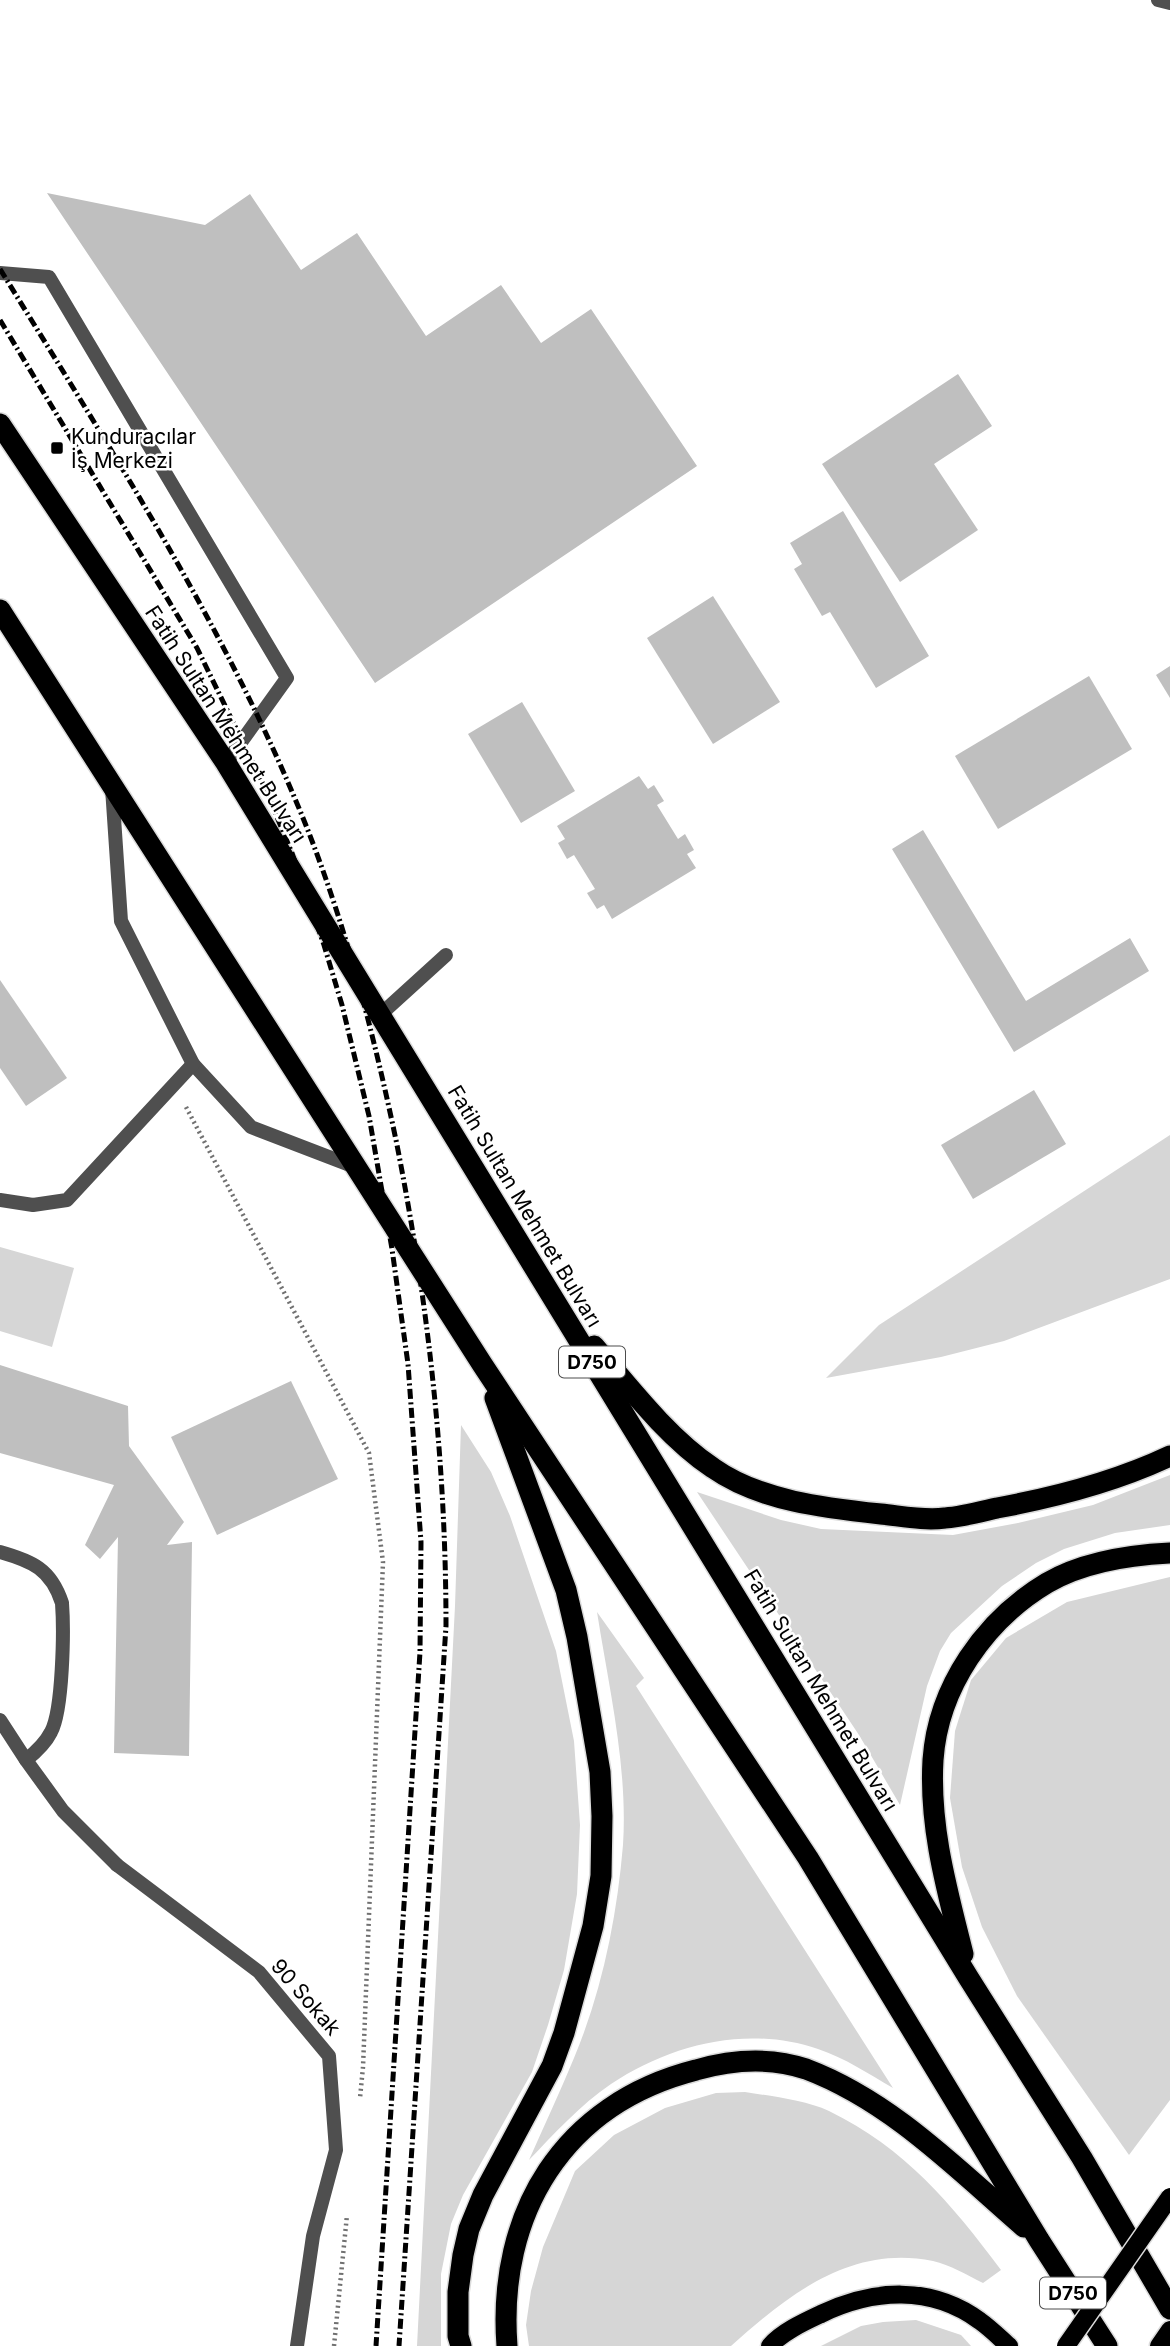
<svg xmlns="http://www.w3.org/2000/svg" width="1170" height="2346" viewBox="0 0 1170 2346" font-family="Inter,sans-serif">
  <rect width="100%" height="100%" fill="#fff"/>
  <g fill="#d6d6d6">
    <polygon points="1170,1135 1170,1279 1004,1341 941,1357 826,1378 879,1325"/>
    <polygon points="0,1247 74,1268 52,1347 0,1331"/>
    <polygon points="461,1425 491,1472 510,1516 556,1651 574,1741 580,1825 577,1894 564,1970 548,2025 532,2072 463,2195 451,2224 441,2274 441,2346 417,2346 455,1606"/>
    <polygon points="1170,1475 1170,1525 1115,1533 1064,1549 1036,1563 1002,1586 951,1633 940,1651 927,1686 900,1805 859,1735 697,1492 781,1520 821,1529 953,1535 1018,1523 1093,1505"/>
    <polygon points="1170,1577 1170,2100 1129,2155 1017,1996 982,1927 962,1867 950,1798 955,1731 971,1680 1006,1638 1067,1602"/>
    <path d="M597,1612l47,66 -8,8 257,402c-24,-14 -48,-30 -75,-39 -71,-24 -147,-5 -207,35 -31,21 -57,50 -82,76 15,-34 31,-68 45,-102 28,-67 43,-141 49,-213 5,-77 -14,-157 -26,-233z"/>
    <path d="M745,2092c25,4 60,8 84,19 76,37 122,92 172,159l-18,13c-16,-8 -33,-18 -50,-22 -82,-17 -145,34 -202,85h-202l-3,-21 5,-34 12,-44 32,-76 39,-36 51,-27 51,-15z"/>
    <polygon points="916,2320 961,2335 971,2346 821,2346 861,2326 883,2322"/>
  </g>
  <g fill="#bfbfbf">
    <polygon points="47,193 205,225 250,194 301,270 357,233 426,336 501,285 541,343 591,309 697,466 375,683"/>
    <polygon points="958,374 992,426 934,464 978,530 900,582 822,464"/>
    <polygon points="843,511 929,656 876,688 830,612 822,616 794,569 802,564 790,543"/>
    <polygon points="713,596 780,702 713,744 647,638"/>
    <polygon points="1170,666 1170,698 1156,675"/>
    <polygon points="1089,676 1132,749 998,829 955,756"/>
    <polygon points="522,702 575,791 521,823 468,734"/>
    <polygon points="639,776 648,789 654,785 664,801 657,805 678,839 685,834 694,850 687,854 696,868 612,919 604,905 597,909 587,893 595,889 574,855 567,859 558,843 565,839 557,826"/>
    <polygon points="923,830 1026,1001 1130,938 1149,971 1014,1052 892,849"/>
    <polygon points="0,980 67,1078 26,1106 0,1068"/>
    <polygon points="1034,1090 1066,1144 973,1199 941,1145"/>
    <polygon points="0,1365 128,1406 129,1446 184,1522 167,1545 192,1542 189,1756 114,1753 118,1537 100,1559 85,1545 114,1485 0,1453"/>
    <polygon points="291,1381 338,1479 217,1535 171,1437"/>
  </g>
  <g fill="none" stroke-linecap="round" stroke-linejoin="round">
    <g stroke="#dbdbdb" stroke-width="21">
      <g id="primary">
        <path d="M770,2346c12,-14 34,-24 51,-32 52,-25 110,-29 159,7 10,7 20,17 29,25"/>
        <polyline points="1159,2346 1170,2330"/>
      </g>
    </g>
    <g stroke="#dbdbdb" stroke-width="24">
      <g id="highway">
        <polyline points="0,424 226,763 968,1977 1082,2158 1170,2309"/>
        <polyline points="0,610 482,1364 808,1858 1039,2240 1107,2346"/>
        <path d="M594,1346c35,41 74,92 119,122 47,33 112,40 168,46 20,2 43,7 64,4 17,-1 35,-6 52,-10 60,-11 118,-26 173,-52"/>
        <path d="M963,1954c-16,-64 -34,-127 -30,-194 5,-73 52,-140 114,-177 36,-21 82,-28 123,-30"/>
        <polyline points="461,2346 458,2336 458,2292 463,2255 469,2229 483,2195 552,2066 564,2033 593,1926 601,1876 602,1816 600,1772 577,1637 566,1590 495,1398"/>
        <path d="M507,2346c-10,-133 56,-242 189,-276 35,-10 74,-13 110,-1 85,32 151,100 218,158"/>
      </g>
    </g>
    <g stroke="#717171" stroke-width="4.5" stroke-dasharray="2 3.5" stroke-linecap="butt">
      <polyline points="186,1107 369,1453 383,1562 363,2067 360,2098"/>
      <polyline points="334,2346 347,2215"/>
    </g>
    <g stroke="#4f4f4f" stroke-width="14">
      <polyline points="1158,0 1170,3"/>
      <polyline points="112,788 121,921 193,1064 251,1127 355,1167"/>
      <polyline points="380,1015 446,955"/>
      <polyline points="0,1200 33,1205 67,1200 193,1064"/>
      <path d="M0,1552c32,9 51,17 62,51 2,27 1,107 -11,129 -6,12 -15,20 -25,28"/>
      <polyline points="0,1720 26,1760 63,1811 117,1865"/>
    </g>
    <g stroke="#4f4f4f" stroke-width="14">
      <polyline points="0,273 49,277 287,678 226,763"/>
      <polyline points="117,1865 259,1972 329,2056 336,2150 313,2236 297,2346"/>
    </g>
    <use href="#primary" stroke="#000" stroke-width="18"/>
    <use href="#highway" stroke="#000" stroke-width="21"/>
    <g stroke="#000" stroke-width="5" stroke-dasharray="10 3.5 2 3.5" stroke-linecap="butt">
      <path d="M0,269c109,178 224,355 303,549 42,104 70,213 93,322 32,161 50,322 50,486l-47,720"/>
      <polyline points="0,320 197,648 264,786 292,853 324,945 342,1005 369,1116 392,1249 408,1364 421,1542 420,1652 376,2346"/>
    </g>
    <g stroke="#dbdbdb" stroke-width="21" stroke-linecap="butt">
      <polyline id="primary-bridge" points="1066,2346 1170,2197"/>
    </g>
    <use href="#primary-bridge" stroke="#000" stroke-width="18"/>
  </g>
  <rect fill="#000" stroke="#fff" stroke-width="2.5" x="50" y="441" width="14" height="14" rx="3.5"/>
  <g text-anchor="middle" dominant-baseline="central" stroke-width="5" stroke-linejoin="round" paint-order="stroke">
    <g fill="#fff" stroke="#4c4c4c" stroke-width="2">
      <rect x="559" y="1346.5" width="66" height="31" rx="5"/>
      <rect x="1040" y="2277.5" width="66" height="31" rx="5"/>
    </g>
    <g font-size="19" font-weight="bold" fill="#000">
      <text x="592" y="1362">D750</text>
      <text x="1073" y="2293">D750</text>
    </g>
    <g font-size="21" fill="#000" stroke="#fff" text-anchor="start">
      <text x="71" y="436">Kunduracılar<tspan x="71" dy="24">İş Merkezi</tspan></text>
    </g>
    <g font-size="21" fill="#000" stroke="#fff">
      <text transform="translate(226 724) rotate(57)">Fatih Sultan Mehmet Bulvarı</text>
      <text transform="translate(525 1206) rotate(59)">Fatih Sultan Mehmet Bulvarı</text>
      <text transform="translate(821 1690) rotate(59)">Fatih Sultan Mehmet Bulvarı</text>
      <text transform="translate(306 1997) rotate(49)">90 Sokak</text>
    </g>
  </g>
</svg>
